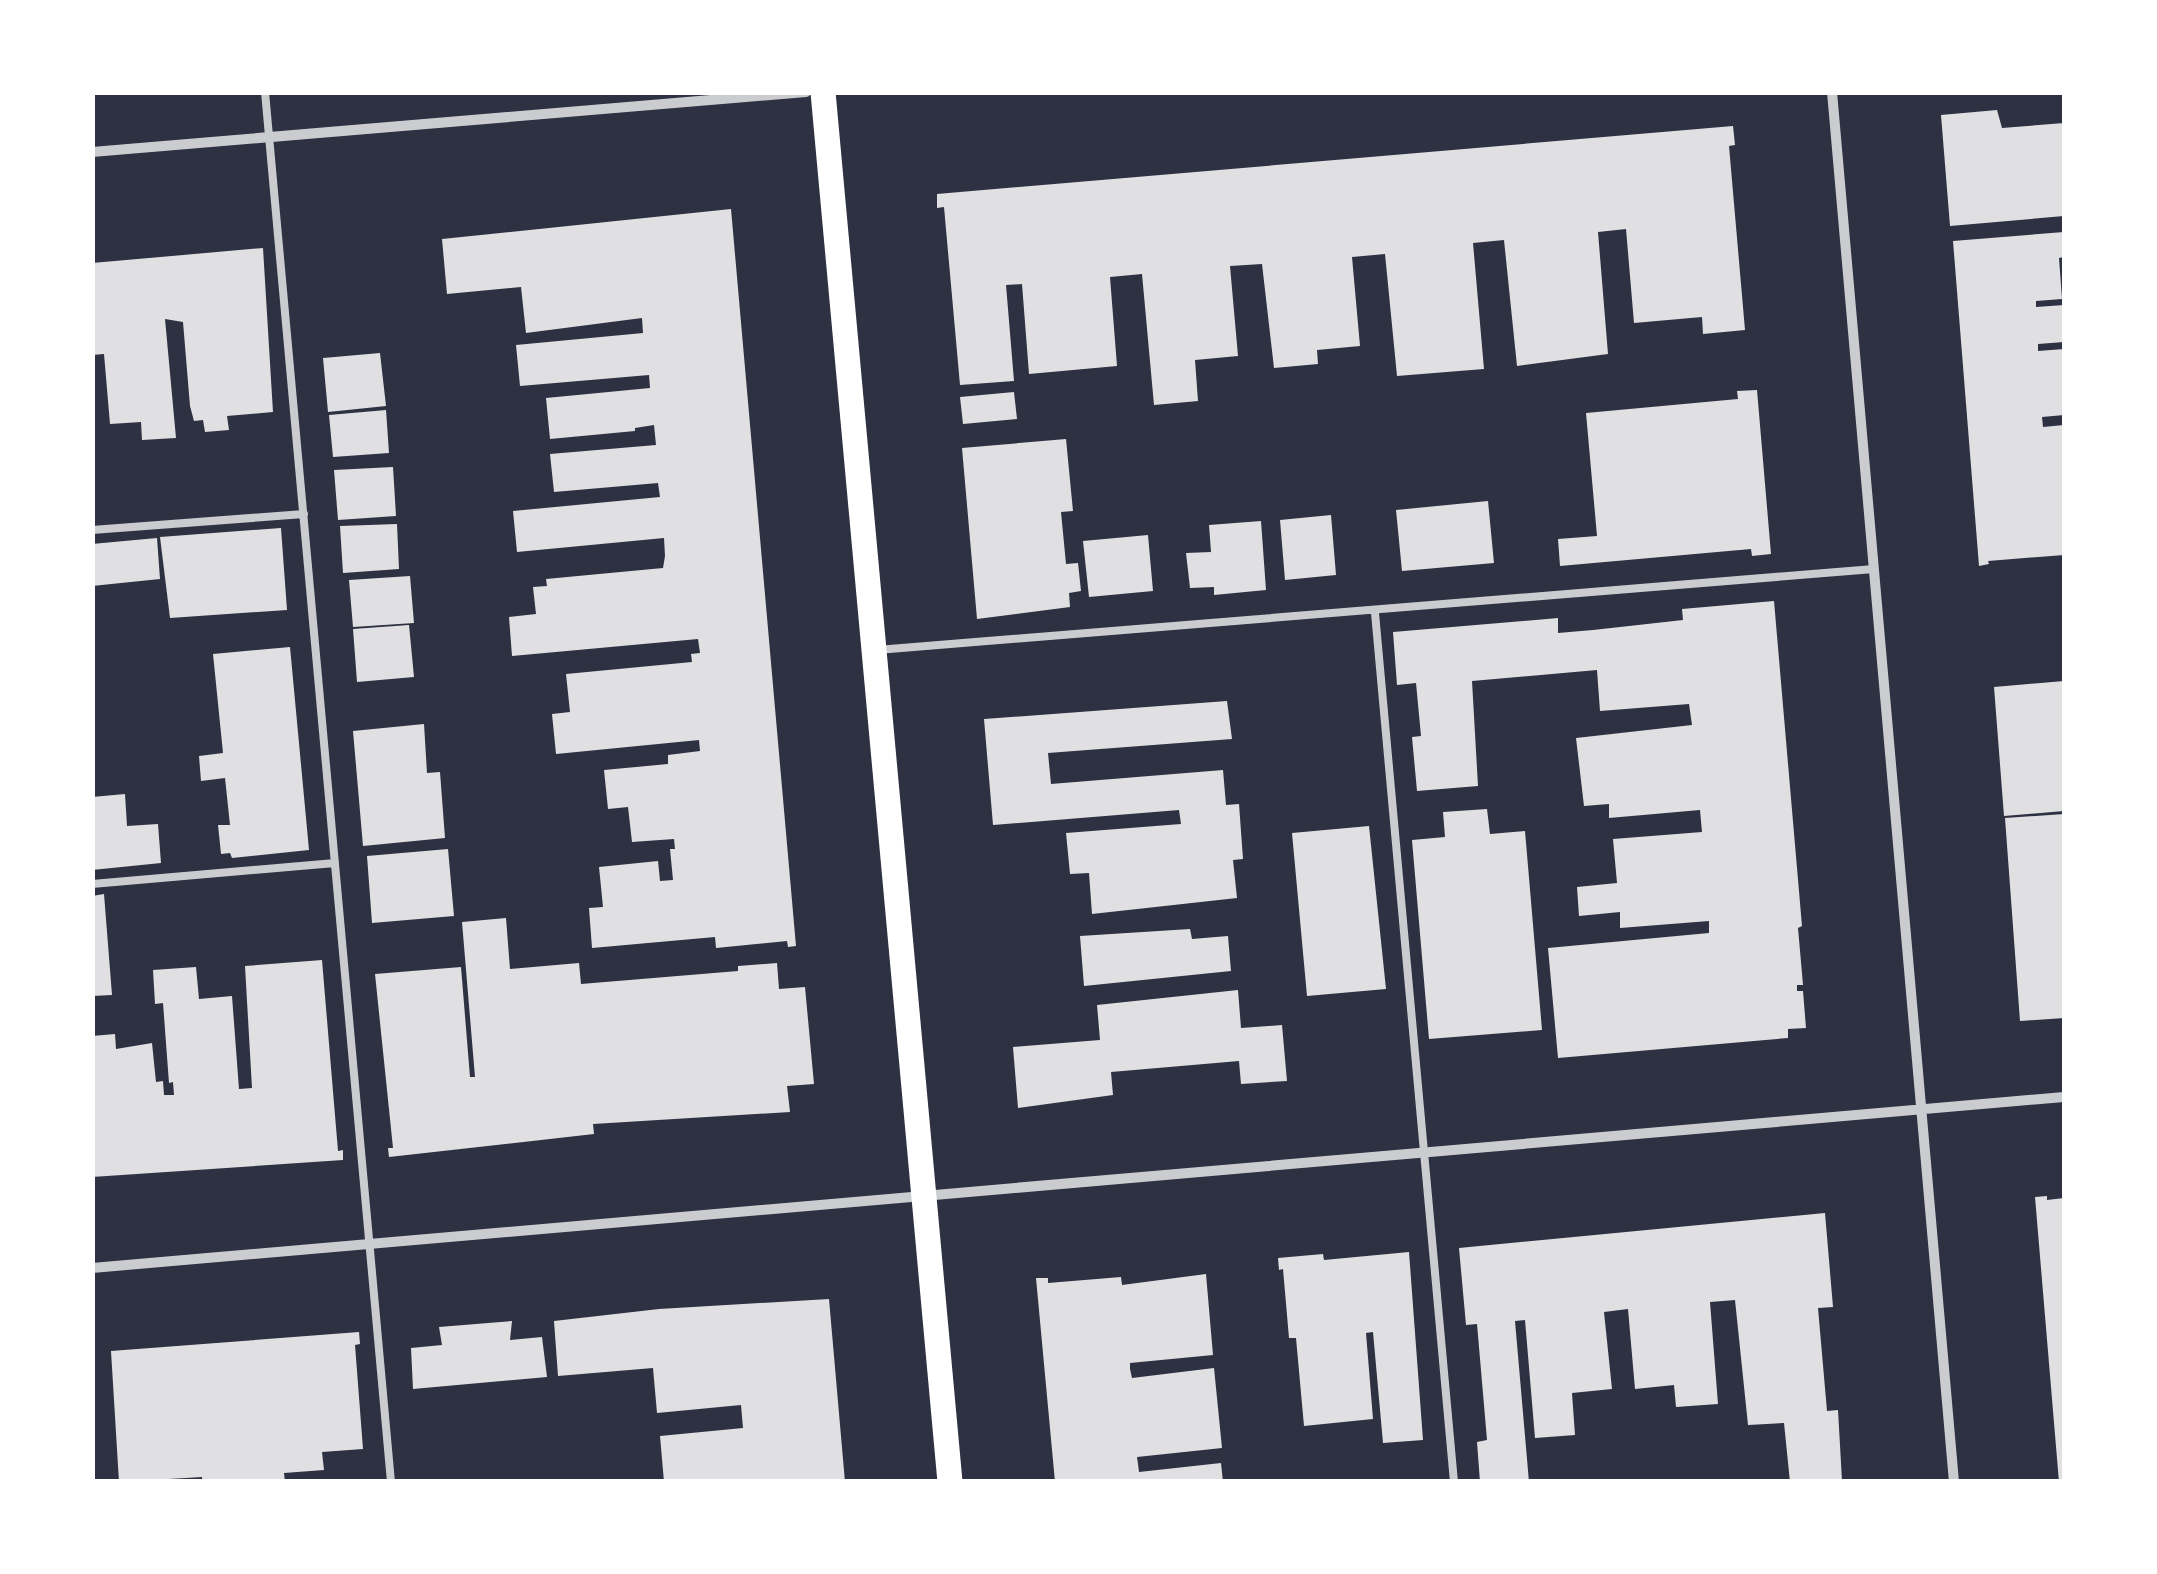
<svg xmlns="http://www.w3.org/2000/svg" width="2157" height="1574" viewBox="0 0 2157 1574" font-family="'DM Sans',sans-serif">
  <rect width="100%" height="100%" fill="#2d3142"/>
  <path fill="#e0e0e3" d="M 1997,110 L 2002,128 L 2064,123 L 2064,216 L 1950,226 L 1941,115 Z
    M 1733,126 L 1735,145 L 1729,146 L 1745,330 L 1703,334 L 1702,317 L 1634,323 L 1626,229 L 1598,232 L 1608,354 L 1517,366 L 1504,240 L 1473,243 L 1484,369 L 1397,376 L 1385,254 L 1352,257 L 1360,346 L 1317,350 L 1318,364 L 1274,368 L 1262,264 L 1230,266 L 1238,356 L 1195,360 L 1198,401 L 1154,405 L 1142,274 L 1110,277 L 1117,366 L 1029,374 L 1022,284 L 1006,285 L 1014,381 L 960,385 L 944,207 L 937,208 L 937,194 Z
    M 731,209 L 796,946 L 788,947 L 787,941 L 716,948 L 715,937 L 592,948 L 589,908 L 603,907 L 599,867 L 658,861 L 660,881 L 673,880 L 670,849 L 675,849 L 674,839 L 632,842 L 628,807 L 608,809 L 604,770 L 668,764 L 668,755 L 700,751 L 699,740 L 556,754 L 552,714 L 570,712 L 566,674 L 692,662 L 691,654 L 700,653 L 698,639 L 512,656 L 509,617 L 536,614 L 533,587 L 547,586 L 546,579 L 663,568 L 665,556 L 664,538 L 517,552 L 513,511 L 660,497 L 658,483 L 554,492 L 550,454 L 656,445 L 654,425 L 635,428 L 635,431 L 550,439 L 546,398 L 650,388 L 649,375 L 520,386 L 516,345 L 643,333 L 642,318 L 526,333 L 521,287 L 447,294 L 442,239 Z
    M 2064,232 L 2064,257 L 2059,258 L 2062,299 L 2036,301 L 2036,307 L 2064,305 L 2064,342 L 2038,344 L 2038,351 L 2064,349 L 2064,415 L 2042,417 L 2043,427 L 2064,425 L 2064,555 L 1988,561 L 1989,564 L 1979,566 L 1953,241 Z
    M 263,248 L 273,412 L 227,416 L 229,430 L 205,432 L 203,420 L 194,421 L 190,406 L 183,322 L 165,319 L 176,438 L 142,440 L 141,422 L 110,424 L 104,354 L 92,355 L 92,263 Z
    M 380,353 L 386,406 L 328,412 L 323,358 Z
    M 1757,390 L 1771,554 L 1752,556 L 1751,549 L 1560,566 L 1558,539 L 1597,536 L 1586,413 L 1738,399 L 1737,391 Z
    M 1014,392 L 1017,419 L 963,424 L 960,397 Z
    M 386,410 L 389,453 L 333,457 L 329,415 Z
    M 1066,439 L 1073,511 L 1061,512 L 1066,564 L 1078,563 L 1081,591 L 1069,593 L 1070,607 L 977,619 L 962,448 Z
    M 393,467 L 396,516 L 338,520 L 334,470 Z
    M 1488,501 L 1494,563 L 1402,571 L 1396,510 Z
    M 1331,515 L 1336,575 L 1285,580 L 1280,520 Z
    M 1261,521 L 1266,590 L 1214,595 L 1214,587 L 1190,588 L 1186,553 L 1211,552 L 1209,525 Z
    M 397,524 L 399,569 L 343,573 L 340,526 Z
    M 281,528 L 287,610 L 170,618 L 160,537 Z
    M 1148,535 L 1153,591 L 1089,597 L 1083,541 Z
    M 157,538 L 160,579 L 92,586 L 92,544 Z
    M 410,576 L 414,623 L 353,627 L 349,580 Z
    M 1774,601 L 1802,926 L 1798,928 L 1803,985 L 1797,985 L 1797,991 L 1803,991 L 1806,1028 L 1788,1029 L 1788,1038 L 1558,1058 L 1548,948 L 1709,933 L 1709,921 L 1620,928 L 1620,912 L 1579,916 L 1577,887 L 1617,883 L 1613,839 L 1702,832 L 1700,810 L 1609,818 L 1609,804 L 1584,806 L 1576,738 L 1692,725 L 1689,704 L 1600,711 L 1597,670 L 1472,681 L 1478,786 L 1417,791 L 1412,737 L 1421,736 L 1416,683 L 1397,685 L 1393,632 L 1558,618 L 1558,633 L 1593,630 L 1683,620 L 1682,609 Z
    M 409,625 L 414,677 L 357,682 L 353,629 Z
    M 290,647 L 309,850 L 232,858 L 230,853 L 221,854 L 218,825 L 230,825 L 225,778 L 201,781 L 199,756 L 223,753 L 213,654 Z
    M 2064,681 L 2064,811 L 2004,816 L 1994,687 Z
    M 1227,701 L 1232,739 L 1048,753 L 1051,784 L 1223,770 L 1226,805 L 1239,804 L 1243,859 L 1233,860 L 1237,898 L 1092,914 L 1089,873 L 1070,874 L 1066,833 L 1181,824 L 1179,810 L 993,825 L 984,719 Z
    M 424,724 L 427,773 L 440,772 L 445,838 L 363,846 L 353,731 Z
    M 125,794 L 127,826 L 158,824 L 161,863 L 92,870 L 92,797 Z
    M 1487,809 L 1490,834 L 1525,831 L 1542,1030 L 1429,1039 L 1412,840 L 1445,837 L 1443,812 Z
    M 2064,814 L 2064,1018 L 2020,1021 L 2005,818 Z
    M 1369,826 L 1386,989 L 1307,996 L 1292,833 Z
    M 448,849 L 454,916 L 372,923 L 367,856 Z
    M 104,894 L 112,995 L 92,996 L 92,896 Z
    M 506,918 L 510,969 L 579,963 L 581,984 L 738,971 L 738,966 L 777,963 L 779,989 L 805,987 L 814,1084 L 787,1086 L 790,1112 L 593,1124 L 594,1134 L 389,1157 L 388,1148 L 393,1148 L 375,974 L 461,967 L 470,1077 L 475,1077 L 462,922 Z
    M 1190,929 L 1192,939 L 1228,936 L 1231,971 L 1084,986 L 1080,936 Z
    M 322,960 L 338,1151 L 343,1150 L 343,1160 L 92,1177 L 92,1036 L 115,1034 L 116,1049 L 152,1043 L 156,1082 L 163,1081 L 164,1095 L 174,1095 L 173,1082 L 169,1083 L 163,1003 L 155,1004 L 153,970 L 196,967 L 199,999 L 232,996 L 239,1089 L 252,1088 L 245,966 Z
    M 1238,990 L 1241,1028 L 1282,1025 L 1287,1081 L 1241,1084 L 1239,1061 L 1111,1072 L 1113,1095 L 1018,1108 L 1013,1047 L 1100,1040 L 1097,1005 Z
    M 2047,1196 L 2047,1200 L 2064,1198 L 2064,1482 L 2059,1482 L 2035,1197 Z
    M 1825,1213 L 1833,1307 L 1818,1308 L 1827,1411 L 1838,1410 L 1842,1481 L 1790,1482 L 1784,1423 L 1748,1425 L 1735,1300 L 1710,1302 L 1718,1404 L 1676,1407 L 1674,1385 L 1635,1389 L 1628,1309 L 1604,1312 L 1612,1389 L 1572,1393 L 1575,1435 L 1535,1438 L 1525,1320 L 1515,1321 L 1529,1482 L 1480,1482 L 1477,1442 L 1487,1440 L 1477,1324 L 1466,1325 L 1459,1248 Z
    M 1409,1252 L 1423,1440 L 1383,1443 L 1373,1332 L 1366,1333 L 1373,1419 L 1304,1426 L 1296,1338 L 1289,1338 L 1283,1269 L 1279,1270 L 1278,1258 L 1323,1254 L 1324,1260 Z
    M 1206,1274 L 1213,1355 L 1130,1363 L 1130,1369 L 1132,1378 L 1214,1368 L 1222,1448 L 1137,1457 L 1138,1464 L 1139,1472 L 1221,1463 L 1223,1482 L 1055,1482 L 1036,1278 L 1048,1278 L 1048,1283 L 1121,1277 L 1122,1285 Z
    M 829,1299 L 845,1482 L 664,1482 L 660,1436 L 743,1428 L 741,1405 L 657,1413 L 653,1368 L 558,1376 L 554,1321 L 659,1309 Z
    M 512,1321 L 510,1340 L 542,1337 L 547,1377 L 413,1389 L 411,1348 L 442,1345 L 439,1327 Z
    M 359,1332 L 360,1344 L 355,1345 L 363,1449 L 322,1452 L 324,1470 L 284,1473 L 285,1482 L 202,1482 L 202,1477 L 119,1482 L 111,1351 Z"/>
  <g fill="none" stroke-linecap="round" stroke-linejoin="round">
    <path stroke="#caccd0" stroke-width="8" d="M 265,92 L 391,1482
      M 92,530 L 304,514
      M 1375,613 L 1454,1482
      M 877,650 L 1874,569
      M 92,884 L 335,863"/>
    <path stroke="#caccd0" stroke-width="10" d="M 1832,92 L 1954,1482
      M 92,152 L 806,92
      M 92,1268 L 2064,1097"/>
    <path stroke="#fff" stroke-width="25" d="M 823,92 L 950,1482"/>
  </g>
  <rect width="2157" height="1574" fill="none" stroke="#ffffff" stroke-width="190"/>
</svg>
